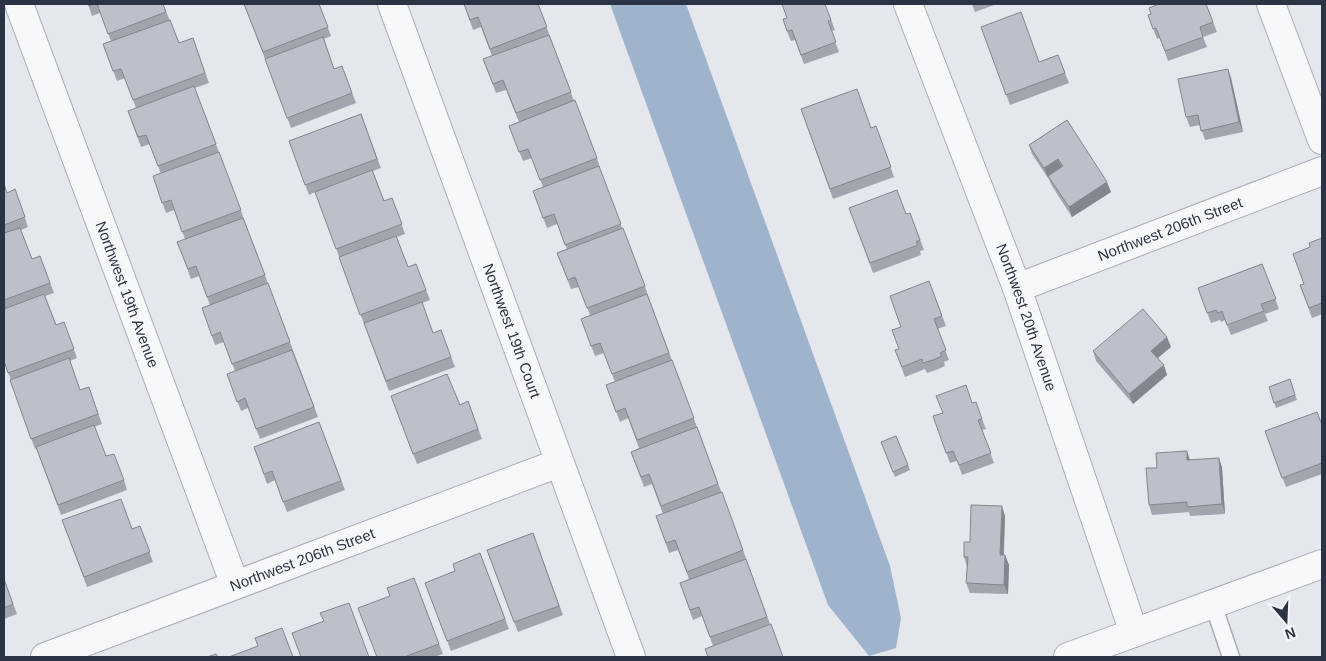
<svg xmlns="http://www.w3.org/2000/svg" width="1326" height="661" viewBox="0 0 1326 661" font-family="Helvetica,sans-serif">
  <rect width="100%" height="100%" fill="#e4e7ec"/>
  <path fill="#9fb4cc" d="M 610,4 L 686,4 L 890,566 L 901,618 L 896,648 L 869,656 L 828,605 Z"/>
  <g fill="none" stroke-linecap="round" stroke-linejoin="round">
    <defs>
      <path id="service" d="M 1213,604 L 1231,657"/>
      <g id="minor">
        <path id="s1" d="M 19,4 L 235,585"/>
        <path id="s2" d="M 392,4 L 631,657"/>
        <path id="s3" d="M 908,4 L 1017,288 L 1134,633"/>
        <path d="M 1271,4 L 1322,140"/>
        <path id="s4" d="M 1017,288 L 1322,171"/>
        <path id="s5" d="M 45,657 L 559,463"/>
      </g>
      <path id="tertiary" d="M 1068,657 L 1322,564"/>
    </defs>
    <use href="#service" stroke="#a9aeb7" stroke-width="19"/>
    <use href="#minor" stroke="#a9aeb7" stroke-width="30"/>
    <use href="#tertiary" stroke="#a9aeb7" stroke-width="30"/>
    <use href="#service" stroke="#f7f8fa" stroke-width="16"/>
    <use href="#minor" stroke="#f7f8fa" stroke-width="28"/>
    <use href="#tertiary" stroke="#f7f8fa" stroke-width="28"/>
  </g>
  <path fill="#a1a5ae" d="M 88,4 L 163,4 L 179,43 L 193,38 L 209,83 L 195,88 L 318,417 L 260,439 L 248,408 L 241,411 L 227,374 L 235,371 L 224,342 L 215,345 L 202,308 L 210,305 L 199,276 L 191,279 L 181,252 L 185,239 L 174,210 L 166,213 L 153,176 L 161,174 L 150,144 L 141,147 L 131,120 L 136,108 L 125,78 L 117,81 L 103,44 L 111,41 L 100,13 L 92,16 Z
    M 244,4 L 319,4 L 331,36 L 324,39 L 334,69 L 342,66 L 356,103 L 291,128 L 265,59 Z
    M 464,4 L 538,4 L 574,101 L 597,158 L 600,168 L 599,168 L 622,228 L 645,286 L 648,296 L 743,550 L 770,624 L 713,646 L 702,616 L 693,620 L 680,583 L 689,579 L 678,550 L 669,553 L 656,516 L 663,514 L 652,484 L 644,487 L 631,452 L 639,448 L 628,418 L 620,422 L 606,385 L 615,382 L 604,353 L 595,356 L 581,319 L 590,315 L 579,287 L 571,289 L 557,253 L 567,249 L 557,224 L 547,228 L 533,191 L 543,187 L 532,158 L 523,161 L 509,126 L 519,122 L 506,90 L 496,93 L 483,59 L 492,56 L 481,27 L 473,30 Z
    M 825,4 L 835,30 L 831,31 L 839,52 L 804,64 L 795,40 L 791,41 L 786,29 Z
    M 972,4 L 997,4 L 975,12 Z
    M 1206,4 L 1217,32 L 1203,37 L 1207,47 L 1168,61 L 1160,38 L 1157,39 L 1152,25 Z
    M 981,27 L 1039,62 L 1058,55 L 1069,83 L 1010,105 Z
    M 1228,69 L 1231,78 L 1243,132 L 1205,140 L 1200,125 L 1190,127 L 1186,117 Z
    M 801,109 L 871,128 L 876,126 L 894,177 L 833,199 Z
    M 361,114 L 381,168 L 373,171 L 384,201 L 392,198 L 405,234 L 397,237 L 408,267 L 416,264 L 430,300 L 422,303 L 433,333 L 441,330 L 455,367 L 389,391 L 315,192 L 309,195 L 289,141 Z
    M 1067,120 L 1111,192 L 1072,217 L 1052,186 L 1048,177 L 1048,178 L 1032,154 L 1029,145 Z
    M 4,184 L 7,193 L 15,189 L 28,227 L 21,230 L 32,259 L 40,256 L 54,293 L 45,296 L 56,325 L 64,322 L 77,358 L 70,361 L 80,390 L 89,387 L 102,424 L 94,427 L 106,456 L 124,480 L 127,490 L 61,515 L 36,448 L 35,449 L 10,380 L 11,380 L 4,362 Z
    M 849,208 L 906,214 L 910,213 L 924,250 L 920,251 L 921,255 L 873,273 Z
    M 1322,238 L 1322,314 L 1312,318 L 1300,285 L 1304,284 L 1310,247 Z
    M 1262,264 L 1279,309 L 1265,314 L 1268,321 L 1231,335 L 1225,320 L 1221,322 L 1220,320 L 1211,323 L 1198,288 Z
    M 929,281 L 946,326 L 937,329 L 949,360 L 944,362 L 945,366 L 936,370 L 927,373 L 925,369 L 905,377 L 895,350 L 899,349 L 901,327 Z
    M 1171,347 L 1158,358 L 1167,375 L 1133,404 L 1096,361 L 1093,351 Z
    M 1290,379 L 1297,400 L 1276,408 L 1269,387 Z
    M 391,396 L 460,405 L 468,401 L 482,439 L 417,464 Z
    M 972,403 L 982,419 L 986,429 L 982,430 L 994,463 L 962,475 L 957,461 L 950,463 L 933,416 Z
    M 319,422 L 345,490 L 287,512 L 275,480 L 267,484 L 254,447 Z
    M 1322,425 L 1322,474 L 1286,487 L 1265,431 Z
    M 896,436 L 910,470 L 895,477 L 881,442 Z
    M 1219,458 L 1222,468 L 1225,514 L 1190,516 L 1189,512 L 1152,515 L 1149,505 L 1157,468 L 1190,460 Z
    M 1005,516 L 1004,555 L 1005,555 L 1009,565 L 1008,594 L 970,593 L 966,583 L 967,567 L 964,557 L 970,542 Z
    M 62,520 L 132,529 L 140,526 L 153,562 L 87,587 Z
    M 533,533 L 563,615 L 518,632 L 487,550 Z
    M 480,553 L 509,629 L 451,651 L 425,583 L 455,571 Z
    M 414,578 L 443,654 L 434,657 L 377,657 L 390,596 Z
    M 4,579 L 17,614 L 4,619 Z"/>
  <path fill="#83868d" d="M 1228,69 L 1231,78 L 1243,132 L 1239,122 Z
    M 1058,159 L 1062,168 L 1048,178 L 1044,168 Z
    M 1107,182 L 1111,192 L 1072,217 L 1069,207 Z
    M 1167,337 L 1171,347 L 1155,360 L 1151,351 Z
    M 1164,365 L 1167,375 L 1133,404 L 1129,394 Z
    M 1187,451 L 1190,460 L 1187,460 Z
    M 1219,458 L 1222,468 L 1225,514 L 1222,504 Z
    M 1002,506 L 1005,516 L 1003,565 L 1000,555 Z
    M 1005,555 L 1009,565 L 1008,594 L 1004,585 Z"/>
  <path fill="#bbc0ca" stroke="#83868d" d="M 88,4 L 95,4 L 89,6 Z
    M 97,4 L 163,4 L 166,12 L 108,34 Z
    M 244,4 L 319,4 L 328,27 L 263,52 Z
    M 464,4 L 538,4 L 547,27 L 490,49 L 478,17 L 470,20 Z
    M 782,4 L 825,4 L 831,20 L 828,21 L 836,42 L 801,55 L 792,30 L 787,31 L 783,19 L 787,18 Z
    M 1159,4 L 1206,4 L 1213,22 L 1200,27 L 1203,37 L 1165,51 L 1156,28 L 1153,29 L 1148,15 L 1151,14 L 1149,8 Z
    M 1021,12 L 1039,62 L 1058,55 L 1065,73 L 1006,95 L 981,27 Z
    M 170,20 L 179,43 L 193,38 L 205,73 L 133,100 L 121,69 L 113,71 L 103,44 Z
    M 549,35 L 571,92 L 516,113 L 503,80 L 493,84 L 483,59 Z
    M 323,37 L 334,69 L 342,66 L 352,93 L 287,118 L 265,59 Z
    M 1228,69 L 1239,122 L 1201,131 L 1198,115 L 1186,117 L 1178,79 Z
    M 194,86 L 216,144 L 158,166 L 146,135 L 138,137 L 128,111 Z
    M 857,89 L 871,128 L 876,126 L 891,167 L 830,189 L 801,109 Z
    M 575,100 L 597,158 L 540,180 L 528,149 L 519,152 L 509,126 Z
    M 361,114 L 377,159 L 305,185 L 289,141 Z
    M 1067,120 L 1107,182 L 1069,207 L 1048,176 L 1063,166 L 1058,159 L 1044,168 L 1029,145 Z
    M 219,152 L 241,210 L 182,232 L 171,200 L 162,203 L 153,176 Z
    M 599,166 L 621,224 L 565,245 L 554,214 L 543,218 L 533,191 Z
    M 372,170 L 384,201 L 392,198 L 402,224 L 336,249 L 315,192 Z
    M 4,184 L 7,193 L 15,189 L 25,217 L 4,225 Z
    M 897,190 L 906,214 L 910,213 L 920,240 L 916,242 L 918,245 L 870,263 L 849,208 Z
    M 243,218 L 265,275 L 207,297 L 196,266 L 188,269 L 177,242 Z
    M 20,228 L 32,259 L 40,256 L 50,283 L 4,300 L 4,233 Z
    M 623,228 L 645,286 L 587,308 L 575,277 L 568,280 L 557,253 Z
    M 396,236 L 408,267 L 416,264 L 426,290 L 360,315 L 339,257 Z
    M 1322,238 L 1322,303 L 1309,308 L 1300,285 L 1304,284 L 1293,254 L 1310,247 L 1309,243 Z
    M 1262,264 L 1276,299 L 1261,304 L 1264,311 L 1227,325 L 1222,311 L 1218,313 L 1216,310 L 1207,313 L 1198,288 Z
    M 929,281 L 942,316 L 934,319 L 946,350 L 940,353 L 942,356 L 933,360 L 923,363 L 922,359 L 902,367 L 895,350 L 899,349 L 892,330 L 901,327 L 890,296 Z
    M 268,283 L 290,342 L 232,364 L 220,332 L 212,336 L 202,308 Z
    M 44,294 L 56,325 L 64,322 L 74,349 L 8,373 L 4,361 L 4,309 Z
    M 647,294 L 669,353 L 612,374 L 600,343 L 591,346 L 581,319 Z
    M 422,302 L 433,333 L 441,330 L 451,357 L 386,381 L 364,323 Z
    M 1143,309 L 1167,337 L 1151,351 L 1164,365 L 1129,394 L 1093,351 Z
    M 292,350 L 314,407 L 256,429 L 245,398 L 237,402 L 227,374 Z
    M 69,358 L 80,390 L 89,387 L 98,414 L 31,439 L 10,380 Z
    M 672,360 L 694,418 L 637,440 L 625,408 L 616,412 L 606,385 Z
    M 447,374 L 460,405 L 468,401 L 478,429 L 413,454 L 391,396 Z
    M 1290,379 L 1295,395 L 1274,403 L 1269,387 Z
    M 966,385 L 972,403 L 976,402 L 982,419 L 978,420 L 991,453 L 959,465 L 953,451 L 946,453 L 933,416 L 943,413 L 936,396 Z
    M 1317,412 L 1322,425 L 1322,463 L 1282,478 L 1265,431 Z
    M 319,422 L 341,481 L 283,502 L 272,471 L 264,474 L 254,447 Z
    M 94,425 L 106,456 L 114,454 L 124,480 L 58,505 L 36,447 Z
    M 697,427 L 718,484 L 661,506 L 649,474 L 641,477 L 631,452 Z
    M 896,436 L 908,465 L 893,472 L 881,442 Z
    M 1187,451 L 1187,460 L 1219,458 L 1222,504 L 1187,507 L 1187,502 L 1149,505 L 1146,468 L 1157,468 L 1156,453 Z
    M 722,492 L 743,550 L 687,572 L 675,540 L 666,543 L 656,516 Z
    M 121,499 L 132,529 L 140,526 L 150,552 L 84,577 L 62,520 Z
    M 971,505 L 1002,506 L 1000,555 L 1005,555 L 1004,585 L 966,583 L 968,557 L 964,557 L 964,542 L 970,542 Z
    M 533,533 L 559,606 L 514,622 L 487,550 Z
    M 480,553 L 505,619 L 447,641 L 425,583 L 455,571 L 453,564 Z
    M 746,559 L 767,617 L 710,637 L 699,607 L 690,610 L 680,583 Z
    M 414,578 L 439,644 L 404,657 L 377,657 L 358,608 L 390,596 L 387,588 Z
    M 4,579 L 13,604 L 4,608 Z
    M 349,603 L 369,657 L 301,657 L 292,633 L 324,621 L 320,613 Z
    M 771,624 L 783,657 L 708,657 L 705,649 Z
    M 282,628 L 293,657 L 229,657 L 258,646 L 255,638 Z
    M 216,654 L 218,657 L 207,657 Z"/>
  <g text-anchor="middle" stroke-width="4" stroke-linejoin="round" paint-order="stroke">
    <g font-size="15" fill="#2b3445" stroke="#f4f6f9">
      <text dy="5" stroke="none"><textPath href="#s4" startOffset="164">Northwest 206th Street</textPath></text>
      <text dy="5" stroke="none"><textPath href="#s1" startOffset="310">Northwest 19th Avenue</textPath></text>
      <text dy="5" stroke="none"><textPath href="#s3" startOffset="335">Northwest 20th Avenue</textPath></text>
      <text dy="5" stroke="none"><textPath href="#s2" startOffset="348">Northwest 19th Court</textPath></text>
      <text dy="5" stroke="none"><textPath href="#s5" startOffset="275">Northwest 206th Street</textPath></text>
    </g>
  </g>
  <rect width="1326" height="661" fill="none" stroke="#2b3445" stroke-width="10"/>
  <g transform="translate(1286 621) rotate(161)" stroke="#f4f6f9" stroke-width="4" paint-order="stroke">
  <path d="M0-4L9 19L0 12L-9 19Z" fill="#2b3445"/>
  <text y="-8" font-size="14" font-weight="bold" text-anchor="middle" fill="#2b3445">N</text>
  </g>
</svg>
